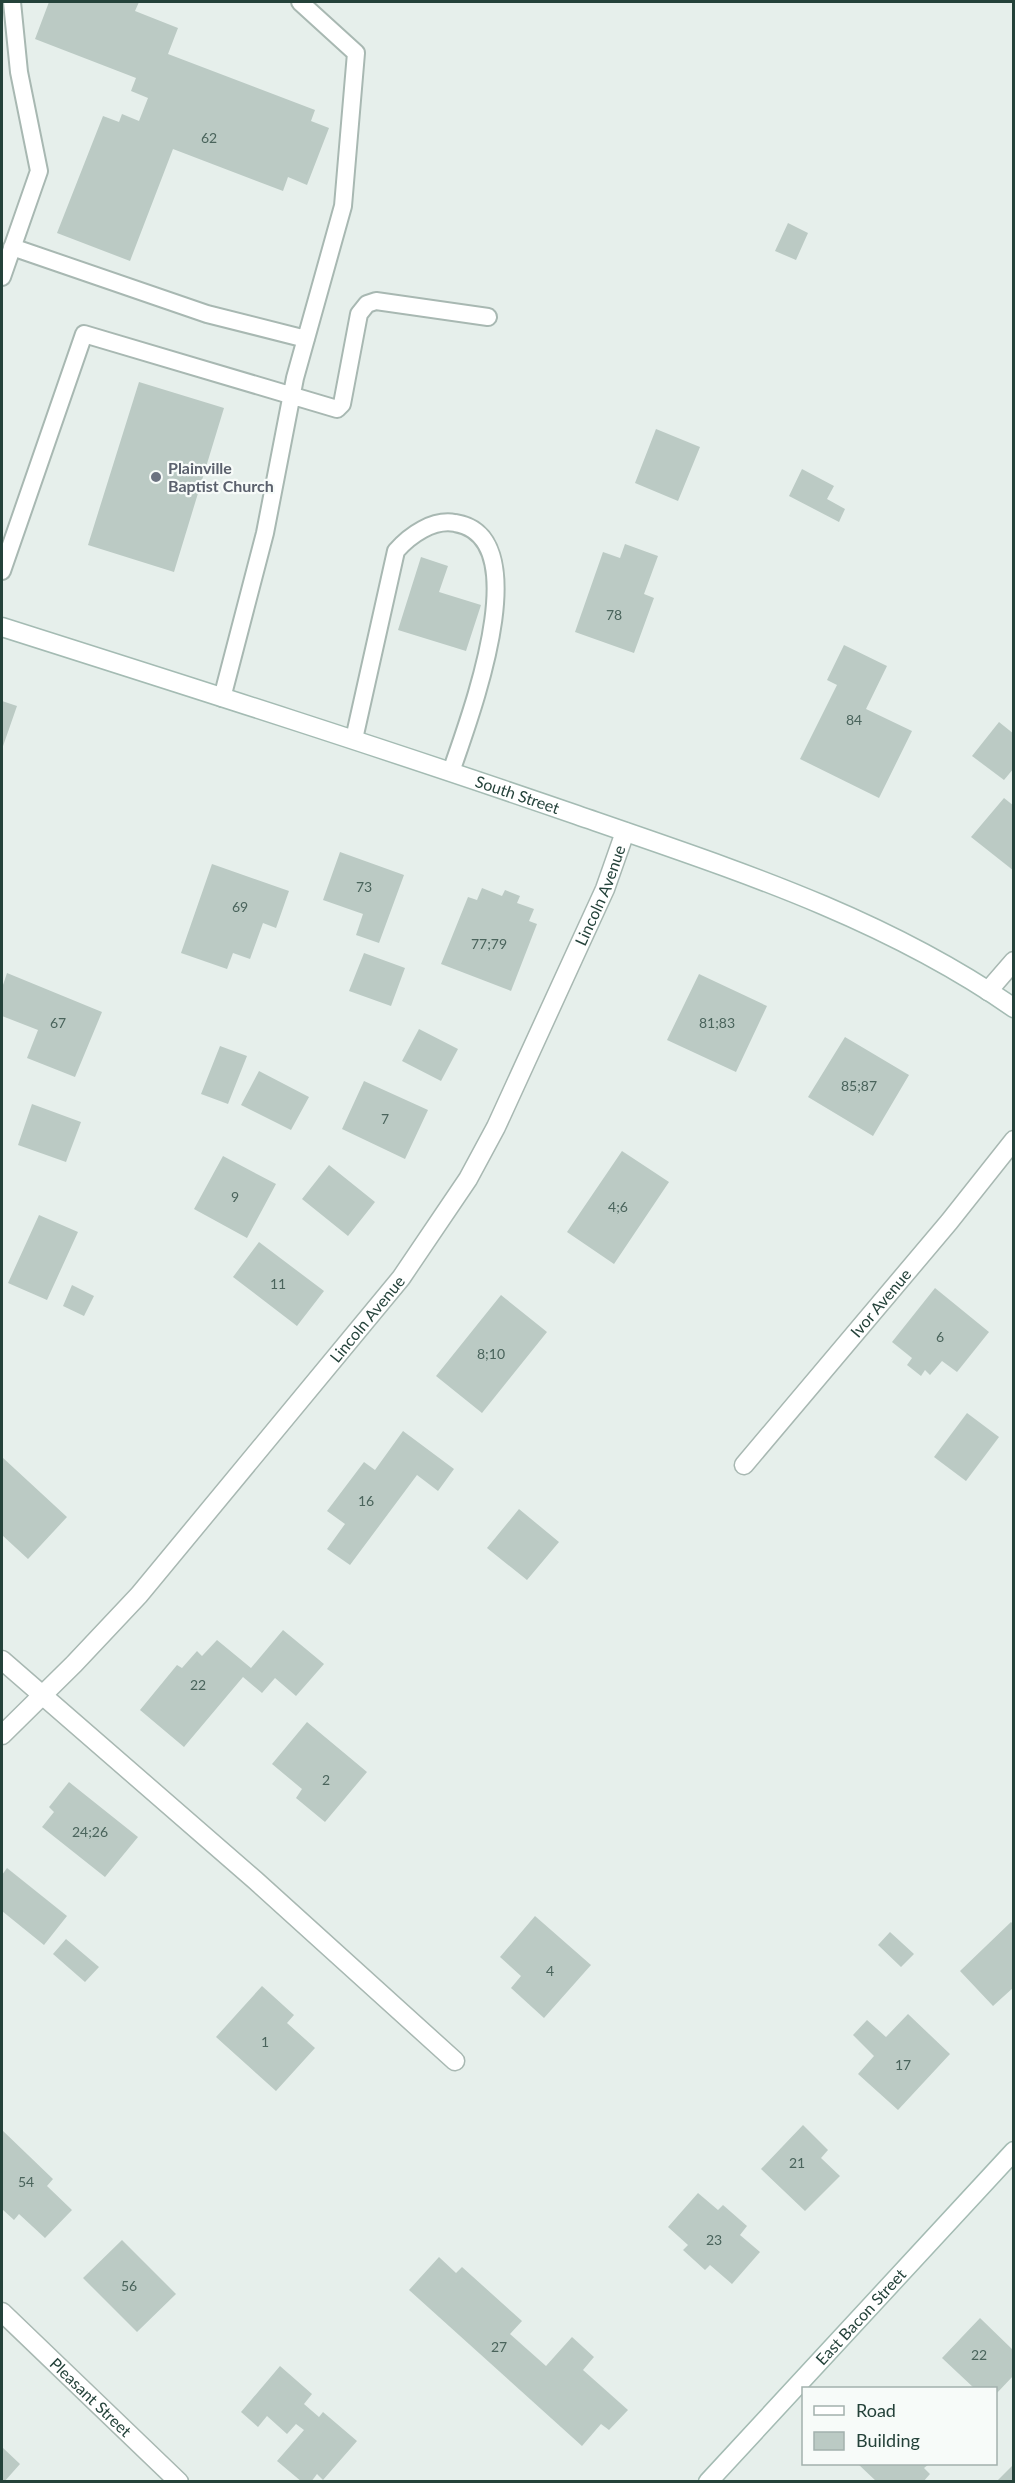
<svg xmlns="http://www.w3.org/2000/svg" width="1015" height="2483" viewBox="0 0 1015 2483" font-family="Lato,sans-serif">
  <rect width="100%" height="100%" fill="#e6efeb"/>
  <path fill="#bbcac4" d="M 49,2 L 139,2 L 135,11 L 178,28 L 168,54 L 315,110 L 311,121 L 329,128 L 307,185 L 288,177 L 283,191 L 173,149 L 130,261 L 57,233 L 103,116 L 119,122 L 122,114 L 139,121 L 148,98 L 131,91 L 136,78 L 35,39 Z
    M 788,223 L 808,233 L 796,260 L 775,251 Z
    M 139,382 L 224,408 L 174,572 L 88,545 Z
    M 656,429 L 700,447 L 678,501 L 635,483 Z
    M 802,469 L 834,486 L 827,499 L 845,509 L 839,522 L 789,496 Z
    M 625,544 L 658,556 L 644,594 L 654,598 L 634,653 L 575,632 L 603,552 L 620,558 Z
    M 421,557 L 448,566 L 439,592 L 481,605 L 466,651 L 398,630 Z
    M 844,645 L 887,666 L 866,709 L 912,731 L 879,798 L 800,759 L 837,685 L 827,680 Z
    M 2,701 L 17,706 L 2,749 Z
    M 999,722 L 1014,734 L 1014,768 L 1004,780 L 972,756 Z
    M 1004,798 L 1014,806 L 1014,871 L 971,837 Z
    M 340,852 L 404,875 L 379,943 L 356,935 L 363,914 L 323,900 Z
    M 212,864 L 289,891 L 276,928 L 263,923 L 250,959 L 233,953 L 227,969 L 181,953 Z
    M 482,888 L 502,896 L 505,890 L 520,896 L 517,903 L 534,909 L 529,921 L 537,924 L 511,991 L 441,964 L 468,897 L 477,900 Z
    M 364,953 L 405,968 L 391,1006 L 349,991 Z
    M 7,973 L 102,1012 L 75,1077 L 27,1058 L 38,1030 L 2,1016 L 2,988 Z
    M 699,974 L 767,1006 L 736,1072 L 667,1040 Z
    M 419,1029 L 458,1049 L 441,1081 L 402,1061 Z
    M 845,1037 L 909,1075 L 873,1136 L 808,1097 Z
    M 220,1046 L 247,1056 L 228,1104 L 201,1094 Z
    M 259,1071 L 309,1097 L 291,1130 L 241,1105 Z
    M 364,1081 L 428,1110 L 405,1159 L 342,1129 Z
    M 32,1104 L 81,1122 L 66,1162 L 18,1145 Z
    M 622,1151 L 669,1182 L 614,1264 L 567,1232 Z
    M 223,1156 L 276,1184 L 247,1238 L 194,1209 Z
    M 329,1165 L 375,1202 L 348,1236 L 302,1199 Z
    M 39,1215 L 78,1232 L 47,1300 L 8,1283 Z
    M 259,1242 L 324,1291 L 297,1326 L 233,1277 Z
    M 72,1285 L 94,1296 L 84,1316 L 63,1306 Z
    M 935,1288 L 989,1332 L 957,1372 L 942,1361 L 930,1375 L 925,1370 L 921,1376 L 907,1365 L 912,1358 L 892,1342 Z
    M 501,1295 L 547,1332 L 482,1413 L 436,1376 Z
    M 967,1413 L 999,1437 L 966,1481 L 934,1457 Z
    M 403,1431 L 454,1469 L 438,1491 L 417,1475 L 350,1565 L 327,1549 L 345,1524 L 327,1511 L 364,1462 L 375,1470 Z
    M 2,1457 L 67,1517 L 28,1559 L 2,1535 Z
    M 519,1509 L 559,1542 L 527,1580 L 487,1548 Z
    M 283,1630 L 324,1664 L 296,1696 L 275,1678 L 262,1693 L 243,1677 L 184,1747 L 140,1710 L 177,1665 L 182,1668 L 197,1651 L 202,1656 L 217,1640 L 251,1668 Z
    M 307,1722 L 367,1772 L 325,1822 L 296,1798 L 302,1789 L 272,1764 Z
    M 69,1782 L 138,1837 L 105,1877 L 42,1827 L 54,1812 L 49,1807 Z
    M 7,1868 L 67,1916 L 44,1945 L 2,1911 L 2,1875 Z
    M 535,1916 L 591,1965 L 544,2018 L 511,1988 L 521,1976 L 500,1957 Z
    M 1011,1922 L 1014,1925 L 1014,1987 L 993,2006 L 960,1971 Z
    M 890,1932 L 914,1954 L 901,1967 L 878,1945 Z
    M 66,1939 L 99,1967 L 85,1982 L 53,1954 Z
    M 262,1986 L 294,2015 L 287,2023 L 315,2048 L 276,2091 L 216,2037 Z
    M 908,2014 L 950,2054 L 898,2110 L 858,2074 L 874,2056 L 853,2035 L 867,2020 L 886,2037 Z
    M 803,2125 L 828,2150 L 821,2158 L 840,2176 L 805,2211 L 761,2169 Z
    M 2,2130 L 53,2179 L 47,2186 L 72,2210 L 45,2238 L 19,2214 L 14,2220 L 2,2209 Z
    M 698,2193 L 718,2210 L 723,2205 L 747,2226 L 740,2235 L 760,2252 L 732,2284 L 710,2265 L 705,2270 L 683,2250 L 688,2245 L 668,2227 Z
    M 122,2240 L 176,2294 L 137,2332 L 83,2278 Z
    M 439,2257 L 456,2273 L 462,2267 L 522,2321 L 510,2334 L 546,2366 L 572,2337 L 594,2357 L 583,2370 L 628,2410 L 609,2430 L 601,2424 L 582,2446 L 409,2290 Z
    M 980,2318 L 1014,2351 L 1014,2375 L 996,2394 L 996,2388 L 974,2388 L 942,2358 Z
    M 280,2366 L 312,2394 L 304,2404 L 319,2417 L 323,2412 L 357,2441 L 323,2480 L 317,2474 L 311,2482 L 302,2482 L 277,2461 L 304,2430 L 296,2424 L 287,2434 L 267,2416 L 258,2427 L 241,2412 Z
    M 2,2447 L 20,2464 L 4,2482 L 2,2482 Z
    M 858,2464 L 929,2464 L 924,2468 L 930,2474 L 923,2482 L 877,2482 Z
    M 1014,2464 L 1014,2482 L 996,2482 Z"/>
  <g fill="none" stroke-linecap="round" stroke-linejoin="round">
    <defs>
      <path id="service" d="M 12,247 L 207,314 L 306,339
        M 2,277 L 39,171 L 19,72 L 12,2
        M 2,571 L 84,334 L 337,409 L 342,404 L 359,314 L 367,304 L 376,301 L 488,317
        M 222,698 L 265,533 L 295,378 L 343,206 L 356,53 L 300,2
        M 354,739 L 396,551 C 410,535 433,519 455,523 C 541,536 466,726 451,772"/>
      <g id="minor">
        <path d="M 988,991 L 1014,961"/>
        <path id="s1" d="M 744,1465 L 949,1222 L 1014,1140"/>
        <path d="M 2,1660 L 255,1880 L 455,2061"/>
        <path id="s2" d="M 2,1735 L 74,1664 L 139,1595 L 401,1278 L 468,1179 L 496,1127 L 605,889 L 625,832"/>
        <path id="s3" d="M 2,2312 L 179,2482"/>
      </g>
      <g id="secondary">
        <path id="s4" d="M 2,627 C 194,688 386,749 577,815 C 729,868 880,915 1014,1008"/>
        <path id="s5" d="M 708,2482 L 1014,2151"/>
      </g>
    </defs>
    <use href="#service" stroke="#a8b8b2" stroke-width="20"/>
    <use href="#minor" stroke="#a8b8b2" stroke-width="21"/>
    <use href="#secondary" stroke="#a4bbb3" stroke-width="21"/>
    <use href="#service" stroke="#fff" stroke-width="16"/>
    <use href="#minor" stroke="#fff" stroke-width="18"/>
    <use href="#secondary" stroke="#fff" stroke-width="18"/>
  </g>
  <circle fill="#6b7280" stroke="#f7fbf9" stroke-width="2" cx="156" cy="477" r="6"/>
  <g text-anchor="middle" stroke-width="4.5" stroke-linejoin="round" paint-order="stroke">
    <g font-size="14" fill="#4a645c">
      <text x="209" y="143">62</text>
      <text x="614" y="620">78</text>
      <text x="854" y="725">84</text>
      <text x="364" y="892">73</text>
      <text x="240" y="912">69</text>
      <text x="489" y="949">77;79</text>
      <text x="58" y="1028">67</text>
      <text x="717" y="1028">81;83</text>
      <text x="859" y="1091">85;87</text>
      <text x="385" y="1124">7</text>
      <text x="235" y="1202">9</text>
      <text x="618" y="1212">4;6</text>
      <text x="278" y="1289">11</text>
      <text x="940" y="1342">6</text>
      <text x="491" y="1359">8;10</text>
      <text x="366" y="1506">16</text>
      <text x="198" y="1690">22</text>
      <text x="326" y="1785">2</text>
      <text x="90" y="1837">24;26</text>
      <text x="550" y="1976">4</text>
      <text x="265" y="2047">1</text>
      <text x="903" y="2070">17</text>
      <text x="797" y="2168">21</text>
      <text x="26" y="2187">54</text>
      <text x="714" y="2245">23</text>
      <text x="129" y="2291">56</text>
      <text x="499" y="2352">27</text>
      <text x="979" y="2360">22</text>
    </g>
    <g font-size="16" font-weight="bold" fill="#5b616d" stroke="#f7fbf9" text-anchor="start">
      <text x="168" y="474">Plainville<tspan x="168" dy="18">Baptist Church</tspan></text>
    </g>
    <g font-size="16" fill="#24423a" stroke="#f7fbf9">
      <text dy="6" stroke="none"><textPath href="#s4" startOffset="542">South Street</textPath></text>
      <text dy="6" stroke="none"><textPath href="#s2" startOffset="1040">Lincoln Avenue</textPath></text>
      <text dy="6" stroke="none"><textPath href="#s1" startOffset="212">Ivor Avenue</textPath></text>
      <text dy="6" stroke="none"><textPath href="#s2" startOffset="554">Lincoln Avenue</textPath></text>
      <text dy="6" stroke="none"><textPath href="#s5" startOffset="225">East Bacon Street</textPath></text>
      <text dy="6" stroke="none"><textPath href="#s3" startOffset="123">Pleasant Street</textPath></text>
    </g>
  </g>
  <rect width="1015" height="2483" fill="none" stroke="#24423a" stroke-width="6"/>
  <rect x="802" y="2387" width="195" height="78" fill="#f7fbf9" stroke="#a3b1ad" stroke-width="1.5"/>
  <rect x="814" y="2406" width="30" height="9" fill="#ffffff" stroke="#a3b1ad" stroke-width="1.5"/>
  <text x="856" y="2417" font-size="18" fill="#24423a">Road</text>
  <rect x="814" y="2432" width="30" height="18" fill="#bbcac4" stroke="#a3b1ad" stroke-width="1.5"/>
  <text x="856" y="2447" font-size="18" fill="#24423a">Building</text>
</svg>
